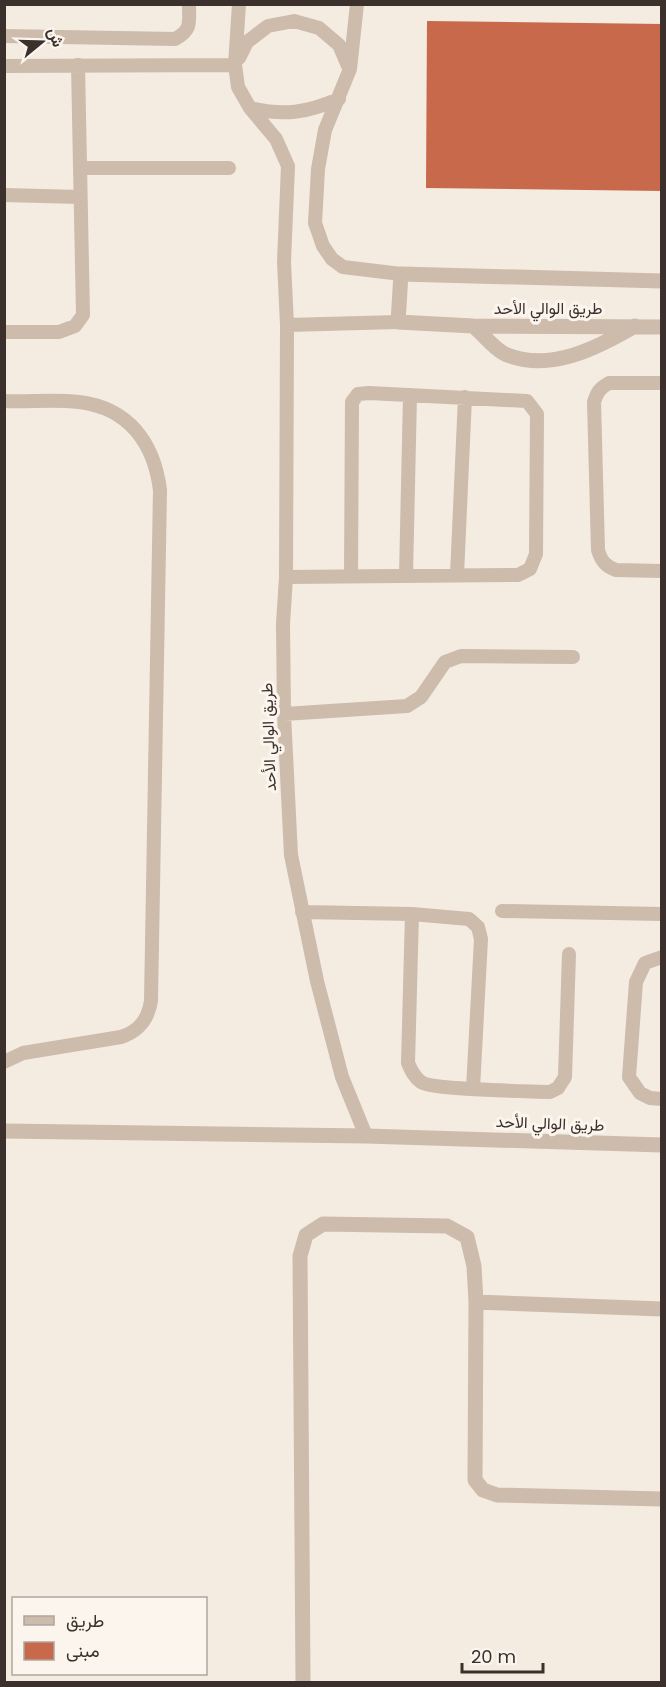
<svg xmlns="http://www.w3.org/2000/svg" width="666" height="1687" viewBox="0 0 666 1687" font-family="Poppins,Vazirmatn,sans-serif">
  <rect width="100%" height="100%" fill="#f4ebe1"/>
  <path fill="#c8694b" d="M 427,21 L 662,24 L 662,191 L 426,188 Z"/>
  <g fill="none" stroke-linecap="round" stroke-linejoin="round">
    <path stroke="#cdbbac" stroke-width="14" d="M 239,4 L 235,65 L 238,87 L 250,108 L 276,139 L 288,166 L 284,262 L 287,325 L 398,322
      M 357,4 L 350,69 L 325,130 L 318,169 L 315,223 L 323,246 L 332,259 L 343,267 L 401,274
      M 4,36 L 175,39 C 192,30 189,23 189,4
      M 239,58 L 247,42 L 268,26 L 294,21 L 319,28 L 339,45 L 349,68
      M 4,66 L 235,65
      M 250,108 C 284,116 306,113 339,99
      M 81,168 L 229,168
      M 4,195 L 80,197
      M 287,325 L 286,577 L 283,624 L 284,714 L 291,855 L 317,981 L 342,1077 L 366,1136
      M 4,332 L 59,332 L 75,326 L 83,315 L 78,65
      M 662,383 L 609,383 C 600,388 597,392 594,402 L 598,550 C 601,561 606,567 616,570 L 662,571
      M 4,401 C 29,402 55,399 79,402 C 129,408 154,443 160,490 L 151,1001 C 148,1020 139,1031 121,1037 L 23,1053 L 4,1062
      M 457,575 L 465,397
      M 406,576 L 410,395
      M 286,577 L 518,575 L 530,569 L 536,554 L 537,414 L 527,401 L 369,393 L 358,394 L 352,402 L 351,576
      M 284,714 L 407,706 L 421,697 L 445,662 L 461,656 L 573,657
      M 502,911 L 662,914
      M 302,912 L 412,914 L 469,919 L 478,927 L 481,939 L 473,1089
      M 412,914 L 408,1063 C 411,1070 414,1077 421,1082 C 432,1090 529,1091 550,1092 L 558,1088 L 565,1077 L 569,954
      M 662,957 L 645,963 L 636,982 L 629,1077 L 640,1093 L 650,1098 L 662,1099"/>
    <path stroke="#cdbbac" stroke-width="15" d="M 662,281 L 401,274 L 398,322 L 473,326 L 662,327
      M 473,326 C 483,334 494,349 505,354 C 550,373 597,348 635,326
      M 4,1131 L 366,1136 L 662,1145
      M 662,1309 L 476,1302 L 475,1480 L 483,1490 L 497,1495 L 662,1499
      M 303,1682 L 300,1256 L 306,1235 L 323,1224 L 447,1226 L 467,1237 L 474,1266 L 476,1302"/>
  </g>
  <g text-anchor="middle" stroke-width="6" stroke-linejoin="round" paint-order="stroke">
    <g font-size="16" fill="#3b302b" stroke="#fbf5ee">
      <text x="548" y="314">طريق الوالي الأحد</text>
      <text transform="translate(268 737) rotate(-92)" y="6">طريق الوالي الأحد</text>
      <text transform="translate(550 1123) rotate(2)" y="6">طريق الوالي الأحد</text>
    </g>
  </g>
  <rect width="666" height="1687" fill="none" stroke="#3b302b" stroke-width="12"/>
  <rect x="12" y="1597" width="195" height="78" fill="#fbf5ee" stroke="#aea6a0" stroke-width="1.5"/>
  <rect x="24" y="1616" width="30" height="9" fill="#cdbbac" stroke="#aea6a0" stroke-width="1.5"/>
  <text x="66" y="1627" font-size="18" fill="#3b302b">طريق</text>
  <rect x="24" y="1642" width="30" height="18" fill="#c8694b" stroke="#aea6a0" stroke-width="1.5"/>
  <text x="66" y="1657" font-size="18" fill="#3b302b">مبنى</text>
  <g transform="translate(42 42) rotate(71)" stroke="#fbf5ee" stroke-width="4.5" paint-order="stroke">
  <path d="M0-4.5L10 22L0 15L-10 22Z" fill="#3b302b"/>
  <text y="-9" font-size="16" font-weight="bold" text-anchor="middle" fill="#3b302b">ش</text>
  </g>
  <path d="M462 1663v9h81v-9" fill="none" stroke="#3b302b" stroke-width="3"/>
  <text x="471" y="1663" font-size="18" fill="#3b302b" stroke="#fbf5ee" stroke-width="4.5" paint-order="stroke">20 m</text>
</svg>
